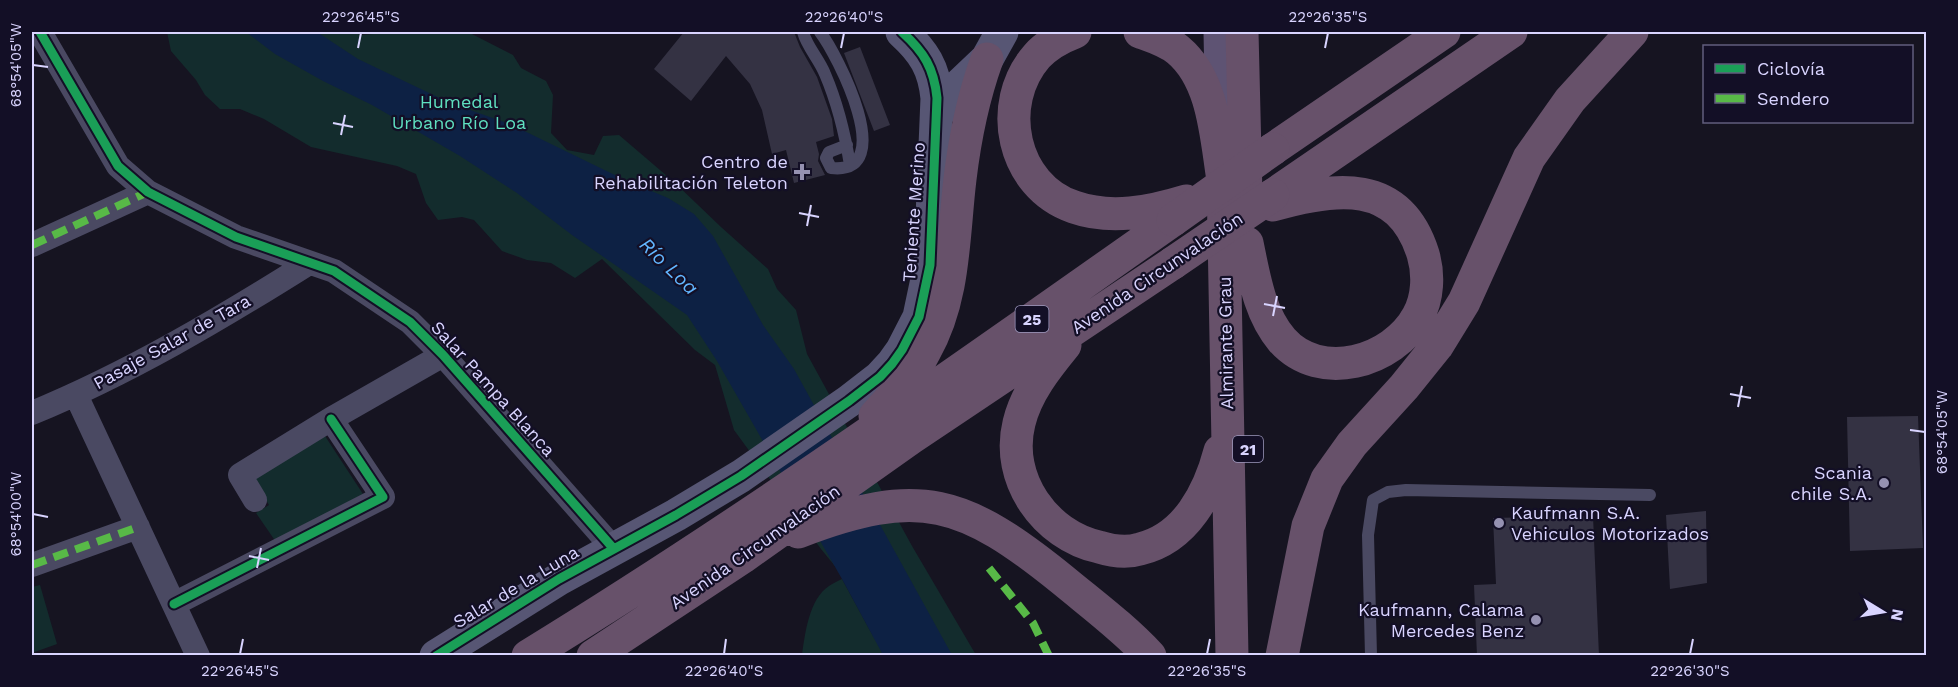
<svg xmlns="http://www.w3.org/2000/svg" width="1958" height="687" viewBox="0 0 1958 687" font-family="'Work Sans',sans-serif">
  <rect width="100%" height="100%" fill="#161421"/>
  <path fill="#132c2d" d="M 167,32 L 355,32 L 360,35 L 398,32 L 468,32 L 513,55 L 521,68 L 546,81 L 553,95 L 551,133 L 567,150 L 594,155 L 603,136 L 619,135 L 674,182 L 721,227 L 768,269 L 777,289 L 796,310 L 807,354 L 912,546 L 976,655 L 802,655 C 805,634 809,599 829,586 C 833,583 838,581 842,579 L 873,636 L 861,598 L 821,549 L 734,430 L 715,365 L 695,350 L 602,259 L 575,278 L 551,263 L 527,260 L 502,251 L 474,220 L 462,217 L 438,220 L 426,203 L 416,174 L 397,166 L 311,147 L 264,119 L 240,109 L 220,109 L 205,95 L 196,80 L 171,51 Z
    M 325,436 L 363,494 L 276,542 L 256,513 L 269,505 L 253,478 Z
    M 40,585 L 57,644 L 32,653 L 32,587 Z"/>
  <path fill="#0d2144" d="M 246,32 L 317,32 L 358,59 L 448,102 L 512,125 L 625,180 L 668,198 L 694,214 L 713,236 L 763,325 L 794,369 L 952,655 L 883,655 L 842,579 L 717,361 L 687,315 L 572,235 L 517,193 L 460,156 L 372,105 L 323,81 L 275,54 Z"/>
  <path fill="#343243" d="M 684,32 L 794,32 L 800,47 L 817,77 L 832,119 L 834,136 L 816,142 L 819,154 L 818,161 L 825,175 L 794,183 L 786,150 L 772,154 L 762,110 L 750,84 L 726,56 L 691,101 L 654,69 Z
    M 860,47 L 890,125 L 874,131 L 844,53 Z
    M 1918,416 L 1923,548 L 1850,551 L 1847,417 Z
    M 1706,511 L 1707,583 L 1670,589 L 1666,515 Z
    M 1593,516 L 1599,656 L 1477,656 L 1474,585 L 1496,584 L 1493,518 Z"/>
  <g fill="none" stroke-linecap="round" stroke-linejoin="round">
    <path stroke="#4a4962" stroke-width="12" d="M 803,32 C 807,47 819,59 825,74 C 837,102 845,134 850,165
      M 820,32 C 837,54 900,176 831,168 L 826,158 L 829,152 L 847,145
      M 1371,656 L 1368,535 L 1373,500 L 1388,492 L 1406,490 L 1650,495"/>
    <path stroke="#4a4962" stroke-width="24" d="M 40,32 L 118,166 L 148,192 L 236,237 L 334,271 L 410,322 L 443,355 L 613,548
      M 32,245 L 148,192
      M 76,395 L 198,656
      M 32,413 C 129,373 220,319 309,263
      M 255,500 L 240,475 L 331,419 L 443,355
      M 32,565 L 138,527
      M 174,604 L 383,497 L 331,419"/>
    <path stroke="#575674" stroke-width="33" d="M 937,116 L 948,96 L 987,59 L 1002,32
      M 436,656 L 559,579 L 676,515 L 741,476 L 849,401 L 880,377 L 892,364 L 902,350 L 919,317 L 930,265 L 937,98 C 934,68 924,52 902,32"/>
    <path stroke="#5e5373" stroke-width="33" d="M 1220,32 L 1222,132"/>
    <path stroke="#67516a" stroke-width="33" d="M 1075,32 C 1062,37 1047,45 1037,56 C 995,104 1012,186 1074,207 C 1111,220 1150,212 1186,201
      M 1140,32 C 1154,37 1167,41 1178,50 C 1214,80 1216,137 1223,180 L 1232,656
      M 1242,32 L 1246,195
      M 1273,149 L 1444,32
      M 1273,195 L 1511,32
      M 1247,243 C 1254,276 1259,313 1282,340 C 1320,383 1393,362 1418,316 C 1428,298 1429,274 1423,254 C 1399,178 1335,187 1273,205
      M 1065,345 C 1047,367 1026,393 1019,423 C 1005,479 1045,535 1099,547 C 1112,551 1127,553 1140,549 C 1186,538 1209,493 1220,451
      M 875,416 C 893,396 913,375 925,351 C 955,298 953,237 960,179 C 965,137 973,98 987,59
      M 798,532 C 920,485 964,500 1064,581 C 1093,605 1124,628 1150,656
      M 528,656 C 750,520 961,369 1173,220
      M 593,656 L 743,557 L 911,438 L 1173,263
      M 1282,656 L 1308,526 L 1327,479 L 1352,444 L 1404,387 L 1437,346 L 1464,302 L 1529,158 L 1570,100 L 1632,32"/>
    <path stroke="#67516a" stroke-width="33" d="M 1173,220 L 1273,149
      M 1173,263 L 1273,195"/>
    <path stroke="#58b947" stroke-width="8" stroke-dasharray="15 8" stroke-linecap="butt" d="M 32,245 L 148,192
      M 32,565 L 138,527
      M 989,568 L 1033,623 L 1049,656"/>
    <defs>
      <path id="cycleway" d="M 40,32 L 118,166 L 148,192 L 236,237 L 334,271 L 410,322 L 443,355 L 613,548
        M 174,604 L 383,497 L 331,419
        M 436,656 L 559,579 L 676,515 L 741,476 L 849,401 L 880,377 L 892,364 L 902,350 L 919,317 L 930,265 L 937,98 C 934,68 924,52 902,32"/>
    </defs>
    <use href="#cycleway" stroke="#130f26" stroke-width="13"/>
    <use href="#cycleway" stroke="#1a9f57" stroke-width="9"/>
  </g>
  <path fill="none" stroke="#d9d4ff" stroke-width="2" d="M 358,48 L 361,33M 841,48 L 844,33M 1325,48 L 1328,33M 33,65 L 48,67M 333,123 L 353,127M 341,135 L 345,115M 799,213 L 819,217M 807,226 L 811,205M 1264,304 L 1285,308M 1273,316 L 1277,296M 1730,394 L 1751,398M 1738,407 L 1742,386M 1910,430 L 1925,432M 33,514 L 48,517M 249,556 L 269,560M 257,568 L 261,548M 240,654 L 243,639M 724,654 L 726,639M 1207,654 L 1210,639M 1690,654 L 1693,639"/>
  <g fill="#9591b1" stroke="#130f26" stroke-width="2">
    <path d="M799 163h6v6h6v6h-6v6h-6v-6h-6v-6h6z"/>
    <circle cx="1884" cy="483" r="6"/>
    <circle cx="1499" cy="523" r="6"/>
    <circle cx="1536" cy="620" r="6"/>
  </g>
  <g text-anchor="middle" stroke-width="4.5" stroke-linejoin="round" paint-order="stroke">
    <g fill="#130f26" stroke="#9e99be" stroke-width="1.5">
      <rect x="1015.5" y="306" width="33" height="26" rx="4.5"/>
      <rect x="1233" y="436" width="30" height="26" rx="4.5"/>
    </g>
    <g font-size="16" font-weight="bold" fill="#d9d4ff">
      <text x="1032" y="325">25</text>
      <text x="1248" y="455">21</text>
    </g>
    <g font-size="18" fill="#5fe0c0" stroke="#130f26">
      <text x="459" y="108">Humedal<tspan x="459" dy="21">Urbano Río Loa</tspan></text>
    </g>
    <g font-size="18" fill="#d9d4ff" stroke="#130f26" text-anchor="end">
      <text x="788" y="168">Centro de<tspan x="788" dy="21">Rehabilitación Teleton</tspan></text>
      <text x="1872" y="479">Scania<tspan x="1872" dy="21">chile S.A.</tspan></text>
      <text x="1511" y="519" text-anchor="start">Kaufmann S.A.<tspan x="1511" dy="21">Vehiculos Motorizados</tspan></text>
      <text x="1524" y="616">Kaufmann, Calama<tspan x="1524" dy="21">Mercedes Benz</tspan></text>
    </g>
    <g font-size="18" fill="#d9d4ff" stroke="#130f26">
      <text transform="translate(914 212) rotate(-86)" y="6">Teniente Merino</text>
      <text transform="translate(1157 273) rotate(-34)" y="6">Avenida Circunvalación</text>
      <text transform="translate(172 342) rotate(-29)" y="6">Pasaje Salar de Tara</text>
      <text transform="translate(1226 343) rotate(-91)" y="6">Almirante Grau</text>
      <text transform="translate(493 389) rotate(48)" y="6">Salar Pampa Blanca</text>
      <text transform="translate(755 547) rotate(-35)" y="6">Avenida Circunvalación</text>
      <text transform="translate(516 587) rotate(-31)" y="6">Salar de la Luna</text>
    </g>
    <g font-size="20" font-style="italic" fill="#62b6ff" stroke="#130f26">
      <text transform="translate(669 266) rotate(44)" y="7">Río Loa</text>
    </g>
  </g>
  <rect width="1958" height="687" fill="none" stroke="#130f26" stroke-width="66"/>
  <rect x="1703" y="45" width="210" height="78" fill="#130f26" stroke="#625e7d" stroke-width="1.5"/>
  <rect x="1715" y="64" width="30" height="9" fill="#1a9f57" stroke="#625e7d" stroke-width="1.5"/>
  <text x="1757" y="75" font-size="18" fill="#d9d4ff">Ciclovía</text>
  <rect x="1715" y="94" width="30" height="9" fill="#58b947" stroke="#625e7d" stroke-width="1.5"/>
  <text x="1757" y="105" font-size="18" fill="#d9d4ff">Sendero</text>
  <g transform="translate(1883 612) rotate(101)" stroke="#130f26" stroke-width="4.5" paint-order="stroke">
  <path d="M0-4.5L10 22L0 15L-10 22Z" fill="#d9d4ff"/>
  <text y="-9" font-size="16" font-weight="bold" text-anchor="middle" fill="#d9d4ff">N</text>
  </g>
  <rect x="33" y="33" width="1892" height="621" fill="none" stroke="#d9d4ff" stroke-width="2"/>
  <g font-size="15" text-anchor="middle" fill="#d9d4ff">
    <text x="361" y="22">22°26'45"S</text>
    <text x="844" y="22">22°26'40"S</text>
    <text x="1328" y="22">22°26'35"S</text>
    <text transform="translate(16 65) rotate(-90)" y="5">68°54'05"W</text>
    <text transform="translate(1942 432) rotate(-90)" y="5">68°54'05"W</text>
    <text transform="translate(16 514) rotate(-90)" y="5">68°54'00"W</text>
    <text x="240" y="676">22°26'45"S</text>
    <text x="724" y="676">22°26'40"S</text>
    <text x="1207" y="676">22°26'35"S</text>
    <text x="1690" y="676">22°26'30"S</text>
  </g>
</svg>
